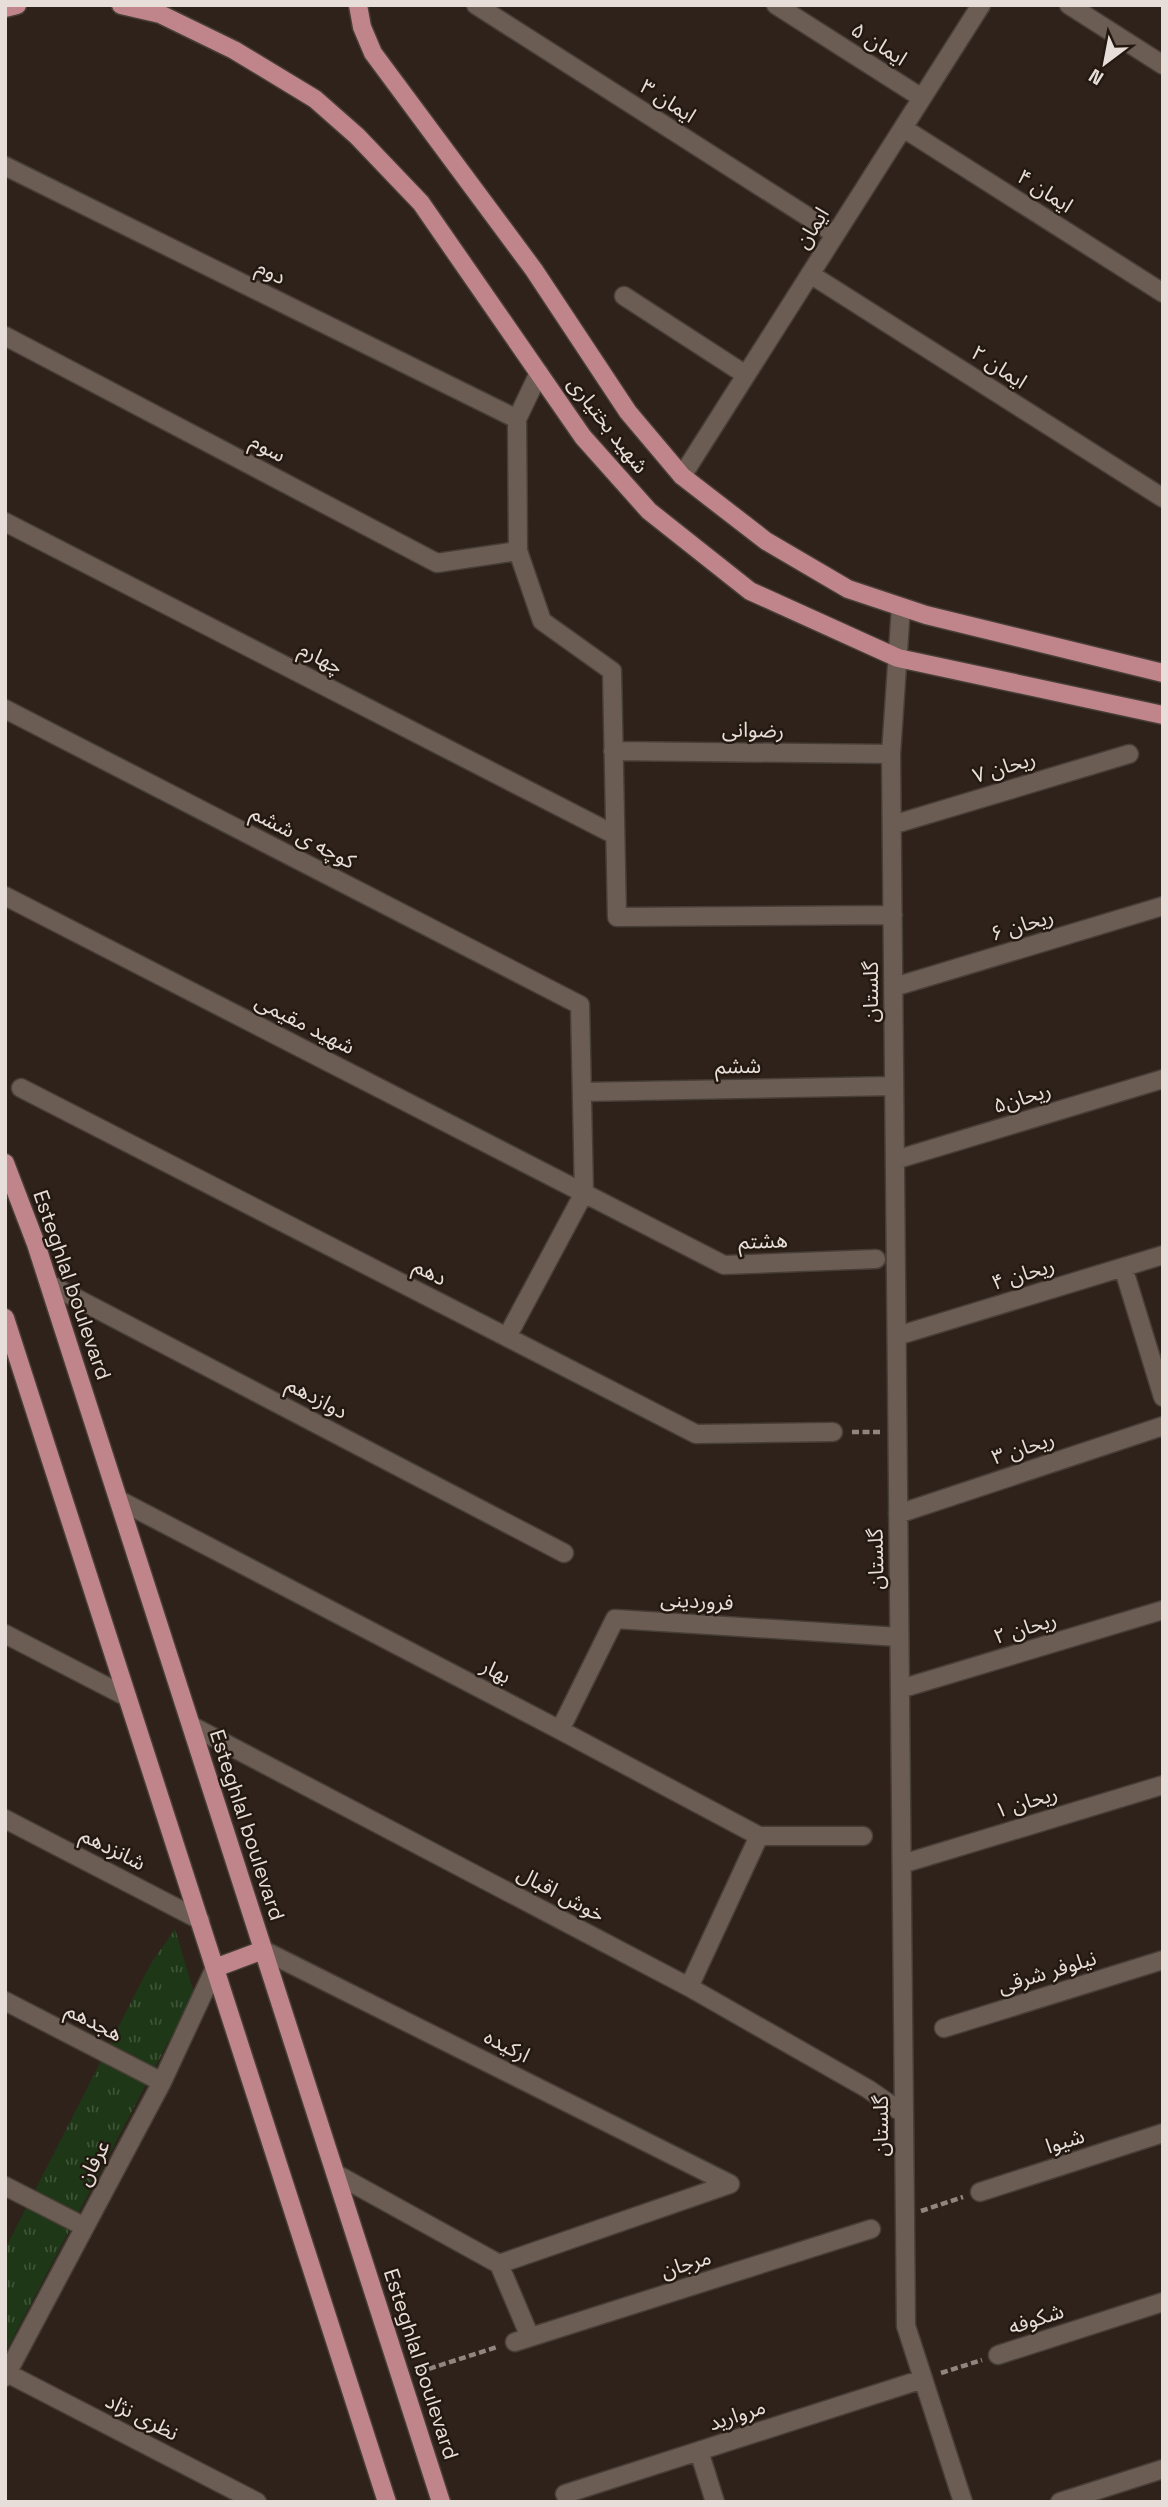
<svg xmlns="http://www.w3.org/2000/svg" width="1168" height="2507" viewBox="0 0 1168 2507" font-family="'Space Grotesk','Noto Sans Arabic',sans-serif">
  <defs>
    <pattern id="park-tufts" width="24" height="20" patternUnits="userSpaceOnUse" patternTransform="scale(1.75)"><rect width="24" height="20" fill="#1e3716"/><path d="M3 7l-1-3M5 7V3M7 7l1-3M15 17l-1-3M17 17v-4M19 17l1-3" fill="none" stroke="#3f5437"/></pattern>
  </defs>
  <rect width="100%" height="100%" fill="#2e221b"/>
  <path fill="url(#park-tufts)" d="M 175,1929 L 194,1993 L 5,2353 L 5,2249 L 151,1963 Z"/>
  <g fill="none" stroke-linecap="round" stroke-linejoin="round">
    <defs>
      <path id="minor" d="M 476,5 L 835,234
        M 776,5 L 922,98
        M 1069,5 L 1163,65
        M 903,128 L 1163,293
        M 5,166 L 517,419
        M 810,274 L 1163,498
        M 624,296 L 746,375
        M 5,336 L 437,563 L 518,551
        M 539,373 L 517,419 L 518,551 L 542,621 L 612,671 L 617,917 L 893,915
        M 682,476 L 981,5
        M 5,522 L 615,835
        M 901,607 L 891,754 L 906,2326 L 963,2502
        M 5,709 L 580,1005 L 584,1193 L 507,1337
        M 613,751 L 891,754
        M 892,825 L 1129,754
        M 5,896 L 724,1265 L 876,1259
        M 894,987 L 1163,906
        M 21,1088 L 696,1434 L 833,1432
        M 582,1092 L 894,1086
        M 895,1160 L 1163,1079
        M 1123,1267 L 1163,1397
        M 49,1284 L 564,1553
        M 897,1336 L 1163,1255
        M 119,1500 L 560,1730 L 759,1836 L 863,1836
        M 898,1514 L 1163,1426
        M 5,1634 L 127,1697
        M 900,1689 L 1163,1610
        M 192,1726 L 689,1987 L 868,2089 L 904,2114
        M 560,1730 L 615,1619 L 899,1637
        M 5,1819 L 200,1920
        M 902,1864 L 1163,1785
        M 263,1950 L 730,2184
        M 689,1987 L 759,1836
        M 5,2001 L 162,2082
        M 944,2028 L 1163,1960
        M 336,2174 L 499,2264
        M 5,2186 L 85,2227
        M 980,2192 L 1163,2133
        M 499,2264 L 730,2184
        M 499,2264 L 530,2337
        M 515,2342 L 871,2229
        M 998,2355 L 1163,2302
        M 5,2372 L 257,2502
        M 5,2377 L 162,2082 L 215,1968
        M 699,2451 L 715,2502
        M 565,2494 L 923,2379
        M 1060,2502 L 1163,2469"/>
      <path id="major" d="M 121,5 L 160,14 L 234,50 L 315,99 L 357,136 L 421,203 L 583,437 L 649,511 L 750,591 L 898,658 L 1163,715
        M 358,5 L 362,27 L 373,53 L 534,270 L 628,412 L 682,476 L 766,541 L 848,589 L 926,615 L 1163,673
        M 5,8 L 17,5
        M 5,1163 L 36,1244 L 441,2502
        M 5,1318 L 387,2502
        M 215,1968 L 263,1950"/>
    </defs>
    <use href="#minor" stroke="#483e38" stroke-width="21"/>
    <use href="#major" stroke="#483e38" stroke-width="21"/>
    <path stroke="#90857f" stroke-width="4.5" stroke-dasharray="7 3.5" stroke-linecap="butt" d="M 852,1432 L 881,1432
      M 921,2211 L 963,2197
      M 419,2372 L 497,2347
      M 941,2373 L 982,2360"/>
    <use href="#minor" stroke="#6b5d54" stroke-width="18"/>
    <use href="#major" stroke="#bf858b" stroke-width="18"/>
  </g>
  <g text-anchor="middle" stroke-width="5" stroke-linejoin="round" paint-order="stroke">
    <g font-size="21" fill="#e7ded9" stroke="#241911">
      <text transform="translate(879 44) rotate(33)" y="7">ایمان ۵</text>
      <text transform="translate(668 101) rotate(33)" y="7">ایمان ۳</text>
      <text transform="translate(1045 191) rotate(33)" y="7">ایمان ۴</text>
      <text transform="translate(812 228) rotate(-58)" y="7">ایمان</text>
      <text transform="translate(271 272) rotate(26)" y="7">دوم</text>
      <text transform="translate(999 367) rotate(33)" y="7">ایمان ۲</text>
      <text transform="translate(608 425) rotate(52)" y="7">شهید بختیاری</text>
      <text transform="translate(268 448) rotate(28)" y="7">سوم</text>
      <text transform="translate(321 658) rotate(27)" y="7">چهارم</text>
      <text transform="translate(753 730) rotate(1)" y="7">رضوانی</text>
      <text transform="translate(1004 767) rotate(-17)" y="7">ریحان ۷</text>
      <text transform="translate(303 837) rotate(27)" y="7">کوچه ی ششم</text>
      <text transform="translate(1022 925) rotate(-17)" y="7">ریحان ۶</text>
      <text transform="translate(871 992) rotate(-90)" y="7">گلستان</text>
      <text transform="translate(305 1024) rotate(27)" y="7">شهید مقیمی</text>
      <text transform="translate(738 1066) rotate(-1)" y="7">ششم</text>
      <text transform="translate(1022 1098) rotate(-17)" y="7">ریحان۵</text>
      <text transform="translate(763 1241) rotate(-2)" y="7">هشتم</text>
      <text transform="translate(430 1272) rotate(27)" y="7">دهم</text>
      <text transform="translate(1023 1274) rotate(-17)" y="7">ریحان ۴</text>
      <text transform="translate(72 1285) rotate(71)" y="7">Esteghlal boulevard</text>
      <text transform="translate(317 1398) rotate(28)" y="7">دوازدهم</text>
      <text transform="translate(1023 1448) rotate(-18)" y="7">ریحان ۳</text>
      <text transform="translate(876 1559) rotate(-91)" y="7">گلستان</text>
      <text transform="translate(697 1601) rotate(3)" y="7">فروردینی</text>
      <text transform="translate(1025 1628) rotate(-17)" y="7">ریحان ۲</text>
      <text transform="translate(496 1671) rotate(27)" y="7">بهار</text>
      <text transform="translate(1026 1802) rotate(-17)" y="7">ریحان ۱</text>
      <text transform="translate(247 1825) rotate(72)" y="7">Esteghlal boulevard</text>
      <text transform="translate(113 1849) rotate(27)" y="7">شانزدهم</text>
      <text transform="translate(561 1894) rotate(28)" y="7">خوش اقبال</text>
      <text transform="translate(1047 1972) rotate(-17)" y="7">نیلوفر شرقی</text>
      <text transform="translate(94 2022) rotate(27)" y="7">هجدهم</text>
      <text transform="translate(507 2046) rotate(27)" y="7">ارکیده</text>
      <text transform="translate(881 2126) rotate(-90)" y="7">گلستان</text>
      <text transform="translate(1065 2141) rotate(-18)" y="7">شیوا</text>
      <text transform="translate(93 2163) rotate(-62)" y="7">عرفان</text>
      <text transform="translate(686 2264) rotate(-17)" y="7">مرجان</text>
      <text transform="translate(1036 2319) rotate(-18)" y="7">شکوفه</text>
      <text transform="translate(421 2364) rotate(72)" y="7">Esteghlal boulevard</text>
      <text transform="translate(737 2415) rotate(-18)" y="7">مروارید</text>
      <text transform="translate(142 2417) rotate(27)" y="7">نظری نژاد</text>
    </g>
  </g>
  <rect width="1168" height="2507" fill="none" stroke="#e7ded9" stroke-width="14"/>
  <g transform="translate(1105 63) rotate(212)" stroke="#241911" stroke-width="5" paint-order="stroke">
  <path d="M0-5L12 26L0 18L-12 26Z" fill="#e7ded9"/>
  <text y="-10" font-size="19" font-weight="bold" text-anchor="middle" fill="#e7ded9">N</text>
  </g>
</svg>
